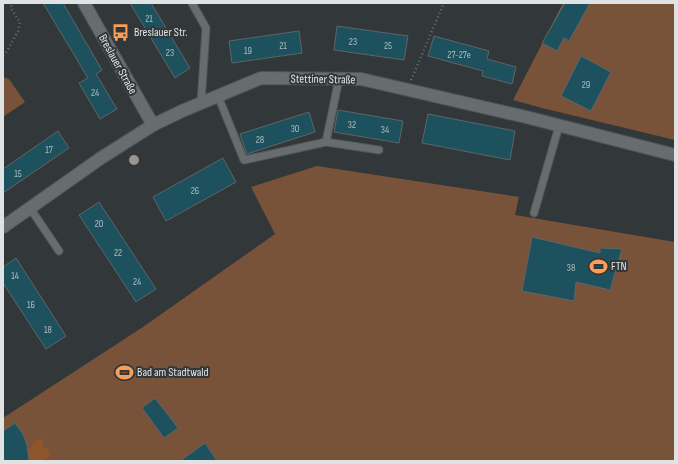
<svg xmlns="http://www.w3.org/2000/svg" width="678" height="464" viewBox="0 0 678 464" font-family="'Sofia Sans Condensed',sans-serif">
  <rect width="100%" height="100%" fill="#323739"/>
  <path fill="#795339" d="M 563,3 L 675,3 L 675,140 L 542,108 L 513,100 Z
    M 3,77 L 9,79 L 25,102 L 3,117 Z
    M 317,166 L 519,197 L 515,215 L 675,242 L 675,461 L 3,461 L 3,418 L 143,327 L 275,234 L 251,187 Z"/>
  <path fill="#90562b" d="M 42,438 L 43,448 L 48,449 L 50,454 L 49,457 L 44,459 L 45,461 L 31,461 L 28,457 L 28,450 L 30,449 L 34,442 Z"/>
  <path fill="#1e515e" stroke="#5e6566" d="M 43,3 L 63,3 L 102,70 L 96,74 L 117,109 L 100,119 L 79,83 L 88,78 Z
    M 130,3 L 151,3 L 190,68 L 175,78 Z
    M 565,3 L 590,3 L 569,41 L 564,38 L 557,51 L 542,43 Z
    M 337,26 L 408,36 L 404,60 L 334,50 Z
    M 299,31 L 302,53 L 232,63 L 229,41 Z
    M 434,36 L 489,51 L 487,59 L 516,67 L 512,84 L 482,76 L 483,71 L 428,56 Z
    M 581,56 L 611,72 L 591,111 L 561,96 Z
    M 338,110 L 403,121 L 399,143 L 334,132 Z
    M 309,112 L 315,132 L 247,154 L 240,134 Z
    M 428,114 L 515,131 L 510,160 L 422,143 Z
    M 58,131 L 69,148 L 3,193 L 3,169 Z
    M 223,158 L 236,182 L 166,221 L 153,197 Z
    M 99,202 L 156,289 L 136,302 L 79,215 Z
    M 532,237 L 600,253 L 600,248 L 622,249 L 610,290 L 576,282 L 574,301 L 522,291 Z
    M 16,258 L 66,336 L 46,349 L 3,283 L 3,267 Z
    M 155,398 L 178,428 L 164,438 L 142,408 Z
    M 15,423 L 23,434 L 27,445 L 29,461 L 3,461 L 3,431 Z
    M 205,443 L 217,461 L 180,461 Z"/>
  <g fill="none" stroke-linecap="round" stroke-linejoin="round">
    <defs>
      <path id="lane" d="M 192,3 L 206,28 L 201,103
        M 218,96 L 244,160 L 326,142 L 339,79
        M 326,142 L 379,150
        M 30,208 L 59,251
        M 534,213 L 559,126"/>
      <path id="street" d="M 84,3 L 153,125
        M 3,227 L 101,158 L 153,125 L 182,111 L 261,78 L 361,79 L 526,117 L 675,155"/>
    </defs>
    <use href="#lane" stroke="#505657" stroke-width="9"/>
    <use href="#street" stroke="#505657" stroke-width="14"/>
    <path stroke="#6b6f71" stroke-width="2.5" stroke-dasharray="1 3" stroke-linecap="butt" d="M 3,55 L 6,53 L 18,31 L 20,22 L 12,10 L 11,3
      M 411,80 L 444,3"/>
    <use href="#lane" stroke="#676d6f" stroke-width="7"/>
    <use href="#street" stroke="#676d6f" stroke-width="12"/>
  </g>
  <circle fill="#9c948f" cx="134" cy="160" r="5"/>
  <defs>
    <symbol id="bus-bare" viewBox="-9 -9 18 18"><path d="M-5-6H5V4H4V6H2V4H-2V6H-4V4H-5ZM-3.5-4V0h7V-4ZM-3.5 1.2v1.5H-2V1.2ZM2 1.2v1.5H3.5V1.2Z" fill="#fd9c55" stroke="#323739" stroke-width="2.5" paint-order="stroke"/></symbol>
    <symbol id="stadium-bare" viewBox="-9 -9 18 18"><path d="M0-5a6.5 5 0 1 0 0 10a6.5 5 0 1 0 0-10ZM-3.5-1.8h7v3.6h-7Z" fill="#fd9c55" stroke="#323739" stroke-width="2.5" paint-order="stroke"/></symbol>
  </defs>
  <g fill-rule="evenodd">
    <use href="#bus-bare" x="108" y="20" width="25" height="25"/>
    <use href="#stadium-bare" x="586" y="254" width="25" height="25"/>
    <use href="#stadium-bare" x="112" y="360" width="25" height="25"/>
  </g>
  <g text-anchor="middle" stroke-width="4" stroke-linejoin="round" paint-order="stroke">
    <g font-size="10" fill="#afbec2">
      <text x="149" y="22">21</text>
      <text x="353" y="45">23</text>
      <text x="283" y="49">21</text>
      <text x="388" y="49">25</text>
      <text x="248" y="54">19</text>
      <text x="170" y="56">23</text>
      <text x="459" y="58">27-27e</text>
      <text x="586" y="88">29</text>
      <text x="95" y="96">24</text>
      <text x="352" y="128">32</text>
      <text x="295" y="132">30</text>
      <text x="385" y="133">34</text>
      <text x="260" y="143">28</text>
      <text x="49" y="153">17</text>
      <text x="18" y="177">15</text>
      <text x="195" y="194">26</text>
      <text x="99" y="227">20</text>
      <text x="118" y="256">22</text>
      <text x="571" y="271">38</text>
      <text x="15" y="279">14</text>
      <text x="137" y="285">24</text>
      <text x="31" y="308">16</text>
      <text x="48" y="333">18</text>
    </g>
    <g font-size="12" fill="#dfe3e4" stroke="#323739" text-anchor="start">
      <text x="134" y="36">Breslauer Str.</text>
      <text x="611" y="270">FTN</text>
      <text x="137" y="376">Bad am Stadtwald</text>
    </g>
    <g font-size="12" fill="#dfe3e4" stroke="#323739">
      <text transform="translate(118 64) rotate(61)" y="4">Breslauer Straße</text>
      <text transform="translate(323 79) rotate(1)" y="4">Stettiner Straße</text>
    </g>
  </g>
  <rect width="678" height="464" fill="none" stroke="#dfe3e4" stroke-width="8"/>
</svg>
